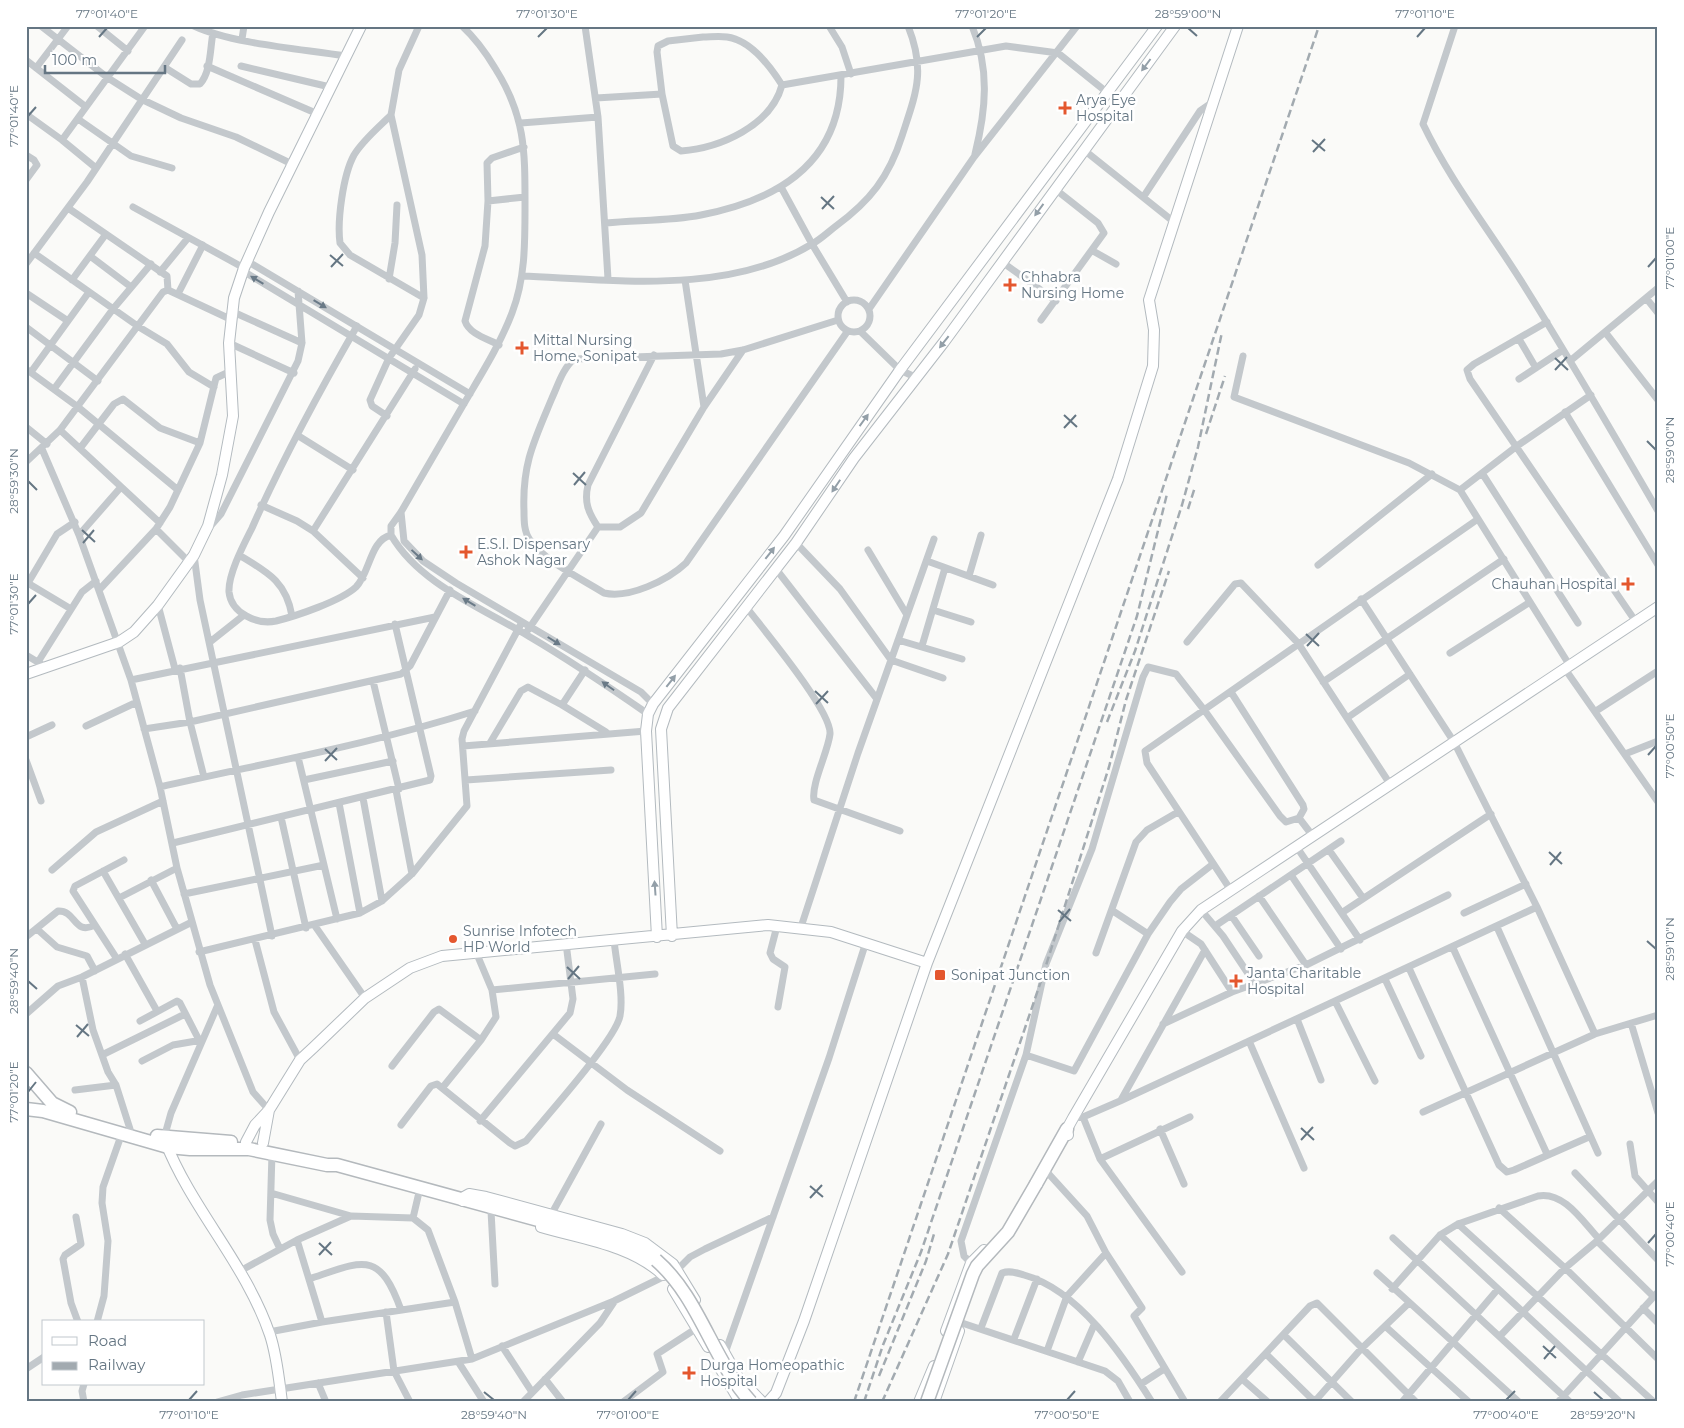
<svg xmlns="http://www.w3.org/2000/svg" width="1684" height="1428" viewBox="0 0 1684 1428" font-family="Montserrat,sans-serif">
  <rect width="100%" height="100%" fill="#fafaf8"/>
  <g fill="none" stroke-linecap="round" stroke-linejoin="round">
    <defs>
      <path id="secondary" d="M 26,674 L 119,642 L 134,632 L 158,605 L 194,555 L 208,526 L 222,475 L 233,416 L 229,343 L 234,298 L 244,268 L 269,212 L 361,26
        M 672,936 L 661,729 L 668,708 L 796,543 L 854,458 L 944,342 L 1175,26
        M 657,937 L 646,731 L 648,714 L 653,704 L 784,536 L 900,370 L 1157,26
        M 1068,1135 L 1067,1129 L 1073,1118 L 1182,931 L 1201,910 L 1658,607
        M 165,1141 C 192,1210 246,1264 270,1335 C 277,1356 279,1380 282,1402
        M 246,1142 L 255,1125 L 269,1110 L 300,1060 L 314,1047 L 365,998 L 410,968 L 442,956 L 768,925 L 831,932 L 927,963
        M 263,1143 L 269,1110
        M 463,1201 L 460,1199 L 469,1194 L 486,1197 L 622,1234 L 645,1243 L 673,1264 L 695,1300
        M 541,1227 C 582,1239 631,1245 663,1275
        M 673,1289 L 708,1347
        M 946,1331 L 971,1263 L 984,1250
        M 720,1345 L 738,1377 L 762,1402
        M 720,1368 L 740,1402
        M 768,1402 L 776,1393 L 804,1321 L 927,963 L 1118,479 L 1153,366 L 1154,330 L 1149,300 L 1238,26
        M 919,1402 L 934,1366
        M 934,1402 L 959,1331"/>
      <path id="highway" d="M 26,1073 L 52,1103 L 70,1112
        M 26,1109 L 43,1111 L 168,1147 L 190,1149 L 249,1149 L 327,1165 L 337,1165 L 622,1243 L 644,1252 L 656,1260
        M 157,1136 L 231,1142
        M 1036,1184 L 1067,1129"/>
    </defs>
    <use href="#secondary" stroke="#b3babf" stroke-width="12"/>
    <use href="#highway" stroke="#b4b9bd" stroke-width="15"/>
    <path stroke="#c3c8cc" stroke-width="7" d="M 41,26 L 108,78 L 141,99 L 181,118 L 236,137 L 292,164
      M 97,26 L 128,51
      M 194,26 C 233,44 302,49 345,56
      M 462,26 C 475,38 486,53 495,68 C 526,117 525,152 525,209 C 525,245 525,279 512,313 C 499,347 480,376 462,407 C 442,442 421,477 401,512 L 391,526 L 391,535 C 420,585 483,608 530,637 C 571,661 609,687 648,714
      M 585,26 L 598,117 L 608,279
      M 829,26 L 842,47 L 851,74
      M 972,26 C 990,69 986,110 975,154
      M 1455,26 L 1423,124 C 1451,183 1494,236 1528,292 C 1573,364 1615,437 1658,511
      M 703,37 C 710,37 719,36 727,37 C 751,40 770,66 782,85 C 771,126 720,148 681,151 L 673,146 L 662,94 L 657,52 L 658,46 L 668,41 Z
      M 242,39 L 244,26
      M 26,60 L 86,107
      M 207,66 L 318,114
      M 241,66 L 330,87
      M 164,67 L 191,84 L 200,84 C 211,72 210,48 213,33
      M 36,68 L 68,26
      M 782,85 L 1006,46 L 1058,53 L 1119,102
      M 596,98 L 662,94
      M 26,114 L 62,140 L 96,168
      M 391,115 C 379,127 363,140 354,155 C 343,175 337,221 340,243 L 350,255 L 424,298
      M 78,119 L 131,156 L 172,168
      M 521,123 L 598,117
      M 62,140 L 145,26
      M 1084,150 L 1174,222
      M 26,155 L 34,160 L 37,165 L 26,180
      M 781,187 L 812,244 L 847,302
      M 1144,196 L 1200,111 L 1213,102
      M 488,201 L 525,197
      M 133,207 L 244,268
      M 68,208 L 167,276 L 168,290
      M 606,223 C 637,220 670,221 701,215 C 779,200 841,162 841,76
      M 1093,251 L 1116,264
      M 34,253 L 139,327 L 167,344 L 189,372 L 214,387
      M 90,256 L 131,287
      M 247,261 L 470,394
      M 1002,262 L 1056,301
      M 26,264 L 87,182 L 182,40
      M 243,271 L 464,404
      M 160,272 L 188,238
      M 522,276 C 616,280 729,295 812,244 C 821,239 828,232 836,226 C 870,201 889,177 902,136 C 916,93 926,71 908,26
      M 389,279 L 395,243 L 397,205
      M 72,280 L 106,234
      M 685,280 L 704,407
      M 26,293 L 68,321
      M 178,294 L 203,245
      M 1646,298 L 1658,313
      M838 316a16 16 0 1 1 32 0a16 16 0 1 1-32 0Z
      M 869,309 L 974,157 L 1077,26
      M 231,311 L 302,343
      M 838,320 L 743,350 L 721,354 L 574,359 C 563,368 558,385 552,398 C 534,441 522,464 524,511 C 524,521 524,532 530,540 C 544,561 582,579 604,593 C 629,599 668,580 686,563 L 847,332
      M 1041,320 L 1104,233 L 1098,223 L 1055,189
      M 1547,322 L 1474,364 L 1467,370 L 1470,379 L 1636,622
      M 357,326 C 319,392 283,458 252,528 C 244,544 228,574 229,592 C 231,613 257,625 276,621 C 296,616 341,601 356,587 C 370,573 370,540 391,535
      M 26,327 L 98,381
      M 860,331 L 900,370 L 915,377
      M 1605,332 L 1658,400
      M 1519,339 L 1536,368
      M 229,343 L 294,373
      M 499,345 C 488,339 469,334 465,321 L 485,246 L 488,201 L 487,163 L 492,158 L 524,147
      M 1243,356 L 1234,397 L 1409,463 L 1460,490 L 1570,666
      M 1570,361 L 1658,288
      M 26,369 L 78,407 L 178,490
      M 31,372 L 89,292
      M 1519,379 L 1563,350
      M 54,389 L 113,309 L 151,264
      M 1565,412 L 1658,565
      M 387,416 L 372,406 L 370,400 L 389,358 L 419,315 L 424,298 L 422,255 L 391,115 L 399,70 L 419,26
      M 26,427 L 47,444
      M 60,430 L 160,523
      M 297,435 L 353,470
      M 81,447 L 114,404 L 123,399 L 160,428 L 200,443
      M 42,449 L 79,535 L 131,680 L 160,787 L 177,868 L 210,985 L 253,1092 L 269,1110
      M 26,462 L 60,430 L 163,292 L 168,290 L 230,319
      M 1482,473 L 1578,623
      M 1460,490 L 1517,446 L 1591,395
      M 261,505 L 297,521 L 313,531 L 363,578
      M 401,512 L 404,541 L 423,561 L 456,583 L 641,692 L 653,704
      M 598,527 L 620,527 L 641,513 L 704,407 L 743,350
      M 598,527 C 588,512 584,502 588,485 L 654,355
      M 156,529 L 189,562
      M 208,529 L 221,514 L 298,361 L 302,343 L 298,291
      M 313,531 L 415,369
      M 79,535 L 121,487
      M 796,543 L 840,589 L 891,660 L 943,678
      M 868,550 L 907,615
      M 194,555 L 200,600 L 272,936
      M 239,555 C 267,572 286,581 292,616
      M 927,561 L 993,585
      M 1318,565 L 1432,474
      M 776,569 L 877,699
      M 969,576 L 981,535
      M 26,582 L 71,609
      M 28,583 L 57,534 L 75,522
      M 99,590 L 156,529 L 170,507 L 200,443 L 216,378 L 231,371
      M 1361,599 L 1454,742 L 1537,907 L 1595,1034
      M 158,605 L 175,669
      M 747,608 C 763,629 832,711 830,734 C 828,752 811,784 814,800 L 900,831
      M 933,610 L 971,622
      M 528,630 L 598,527
      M 898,640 L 962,659
      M 210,642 L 244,615
      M 1187,642 L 1235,584 L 1241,583 L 1298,643 L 1390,784
      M 922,646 L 945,568
      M 1450,653 L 1530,602
      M 26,655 L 41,664
      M 38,662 L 82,592 L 96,581
      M 180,668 L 190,722 L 204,777
      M 1565,669 L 1658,802
      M 131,680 L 435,617
      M 373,681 L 399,789
      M 1323,682 L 1504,559
      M 1231,692 L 1303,805 L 1304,809 L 1299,818
      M 562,705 L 585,670
      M 1596,711 L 1658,671
      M 1347,718 L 1410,674
      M 86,726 L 137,702
      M 144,729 L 190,722 L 401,674 L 410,666 L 450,590
      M 26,737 L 52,725
      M 490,743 L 521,691 L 528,687 L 562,705 L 606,732
      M 463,746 L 646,731
      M 1625,754 L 1658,741
      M 298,757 L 337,919
      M 26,760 L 41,801
      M 304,780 L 393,761
      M 466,780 L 611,770
      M 160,787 C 265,763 372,744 475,711
      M 396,790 L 412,874
      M 363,798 L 382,901
      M 339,803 L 360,913
      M 281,817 L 306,928
      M 173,843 L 430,780 L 431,776 L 395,624
      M 1296,846 L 1360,940
      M 1329,850 L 1363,898
      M 52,870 L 96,832 L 163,801
      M 103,871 L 145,944
      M 1291,875 L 1341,949
      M 151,880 L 177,929
      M 1230,889 L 1147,763 L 1145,751 L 1478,519
      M 184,894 L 324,865
      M 1259,896 L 1306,965
      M 119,898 L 177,868
      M 1201,910 L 1223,936 L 1255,984
      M 1113,911 L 1148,934
      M 1343,912 L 1491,814
      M 1464,913 L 1526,884
      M 1231,915 L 1259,956
      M 315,926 L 365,998
      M 777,926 L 770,953 L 773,959 L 785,967 L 778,1007
      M 1215,926 L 1341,841
      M 801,927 L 858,753 L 934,539
      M 1497,927 L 1598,1153
      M 37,929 L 57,947 L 87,956 L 95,971
      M 1182,931 L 1201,944 L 1232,992
      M 26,937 L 58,911 C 76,910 74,936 95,925
      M 255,940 L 274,1012 L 300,1060
      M 1453,948 L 1547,1154
      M 199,952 L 360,913 L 382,901 L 412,874 L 467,806 L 462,739 L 464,731 L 522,622
      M 1096,953 L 1136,842 L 1147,830 L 1178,812
      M 125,954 L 157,1011
      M 117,959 L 73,891 L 75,886 L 124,860
      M 1409,968 L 1499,1165 L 1507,1172 L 1514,1170 L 1589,1137
      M 82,977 L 93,1030 L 108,1072 L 116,1085 L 130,1129
      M 1385,979 L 1421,1056
      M 492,990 L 655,974
      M 1335,1001 L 1375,1081
      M 26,1014 L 58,986 L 82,977 L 192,922
      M 1297,1019 L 1321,1080
      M 140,1021 L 177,1001 L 180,1003 L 199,1040
      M 1631,1023 L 1658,1113
      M 1163,1024 L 1232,992 L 1306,965 L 1448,895
      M 553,1034 L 627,1090 L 720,1151
      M 1249,1041 L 1304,1168
      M 102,1055 L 185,1014
      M 1026,1055 L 1074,1071 L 1148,934 L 1170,902 L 1181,889 L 1213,864
      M 142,1061 L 173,1045 L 202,1040
      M 392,1066 L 434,1012 L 439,1009 L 481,1040
      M 443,1087 L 481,1040 L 496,1017 L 492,990 L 476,952
      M 75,1090 L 116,1085
      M 1121,1100 L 1205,950
      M 1423,1112 L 1595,1034 L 1658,1015
      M 1083,1117 L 1100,1159 L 1182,1272
      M 1073,1118 L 1083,1117 L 1120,1101 L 1537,907
      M 480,1121 L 570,1013 L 573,999 L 566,943
      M 401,1125 L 431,1086 L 437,1084 L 510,1143 L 515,1146 L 526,1141 C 545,1118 616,1039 620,1016 C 624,995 616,962 614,940
      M 1160,1129 L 1184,1184
      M 164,1138 L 171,1113 L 217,1007
      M 1630,1144 L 1635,1176 L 1658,1202
      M 272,1153 L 270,1220 L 273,1234 L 280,1249
      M 1100,1159 L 1190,1117
      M 1047,1172 L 1087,1216 L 1106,1253 L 1142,1308 L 1134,1316 L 1185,1402
      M 1575,1173 L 1658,1260
      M 271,1193 L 351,1216
      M 1499,1208 L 1565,1268 L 1658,1359
      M 491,1211 L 495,1284
      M 551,1215 L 601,1124
      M 76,1217 L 81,1244 L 65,1255 L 63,1259 L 71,1303 L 78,1322
      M 413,1218 L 420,1188
      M 1458,1224 L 1654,1402
      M 1440,1235 L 1620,1402
      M 1393,1238 L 1570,1402
      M 297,1240 L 322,1322
      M 1597,1241 L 1654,1297
      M 973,1265 L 964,1256 L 961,1241 L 1026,1055 L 1046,964 L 1092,849 L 1143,677 L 1148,667 L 1176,674 L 1205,711 L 1280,816 L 1286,822 L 1299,818 L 1312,835
      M 240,1271 L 297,1240 L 351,1216 L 413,1218 L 428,1230 L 455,1302 L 472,1359
      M 1377,1273 L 1519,1402
      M 309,1279 C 363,1261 379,1249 401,1310
      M 1392,1289 L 1440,1235 L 1458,1224 L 1538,1196 C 1564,1191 1583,1222 1599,1239
      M 1643,1308 L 1658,1323
      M 386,1312 L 394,1371 L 410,1402
      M 97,1322 L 104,1296 L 108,1241 L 102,1203 L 103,1187 L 122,1133
      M 962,1323 L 1105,1371 L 1118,1381 L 1130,1402
      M 1385,1326 L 1469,1402
      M 981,1328 L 1002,1273 C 1010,1270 1017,1273 1024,1275 C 1079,1290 1123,1356 1152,1402
      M 269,1332 L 322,1322 L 455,1302
      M 1284,1335 L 1352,1402
      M 1500,1336 L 1565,1268 L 1597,1241 L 1658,1181
      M 1014,1339 L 1037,1279
      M 502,1346 L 532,1392
      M 1047,1351 L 1067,1296 L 1106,1253
      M 725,1353 L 829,1058 L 866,942
      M 1266,1354 L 1312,1399 L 1316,1400 L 1361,1349 L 1409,1303
      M 1078,1362 L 1094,1325
      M 459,1363 L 484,1402
      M 26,1369 L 44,1357
      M 545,1379 L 563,1402
      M 1242,1379 L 1268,1402
      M 318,1383 L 326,1402
      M 1141,1384 L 1164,1369
      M 84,1402 L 82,1391 L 84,1384
      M 217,1402 L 242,1395 L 472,1359 L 614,1301 L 677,1270 L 690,1257 L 705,1249 L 773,1217
      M 523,1402 L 600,1323 L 614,1302
      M 623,1402 L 663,1372 L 657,1354 L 697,1328
      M 1220,1402 L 1310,1306 L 1317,1303 L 1416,1402
      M 1402,1402 L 1498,1289
      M 1558,1402 L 1658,1292"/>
    <use href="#secondary" stroke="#fff" stroke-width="10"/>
    <use href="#highway" stroke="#fff" stroke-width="12"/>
    <path stroke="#a2aab0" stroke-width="2.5" stroke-dasharray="8 4" stroke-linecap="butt" d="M 1206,434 L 1225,376
      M 1188,509 L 1195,487
      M 1107,722 L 1135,651 L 1182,505 L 1198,447 L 1222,332
      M 879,1376 L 926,1261 L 934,1234
      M 854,1402 L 1319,26
      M 864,1402 L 883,1345 L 921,1252 L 1137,616 L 1167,494
      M 882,1402 L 948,1254 L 1041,981 L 1109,767 L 1126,700 L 1169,571"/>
    <defs>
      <path id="highway-bridge" d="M 656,1260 C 700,1298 712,1360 751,1402
        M 927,1402 L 973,1274 L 977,1266 L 1008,1232 L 1036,1184"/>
    </defs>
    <use href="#highway-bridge" stroke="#b4b9bd" stroke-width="15" stroke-linecap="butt"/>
    <use href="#highway-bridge" stroke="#fff" stroke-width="12"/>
  </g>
  <defs><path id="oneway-solid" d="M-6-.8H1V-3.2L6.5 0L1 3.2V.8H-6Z" transform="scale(1.25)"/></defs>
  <g fill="#939fa8">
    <use href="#oneway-solid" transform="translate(1146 65) rotate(127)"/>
    <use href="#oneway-solid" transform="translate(1039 210) rotate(126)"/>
    <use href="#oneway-solid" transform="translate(944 342) rotate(128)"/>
    <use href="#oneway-solid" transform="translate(864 420) rotate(-54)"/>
    <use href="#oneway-solid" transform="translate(836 486) rotate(124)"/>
    <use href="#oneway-solid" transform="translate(770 553) rotate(-52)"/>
    <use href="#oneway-solid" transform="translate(671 681) rotate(-52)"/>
    <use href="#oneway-solid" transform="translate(655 888) rotate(-94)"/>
  </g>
  <g fill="#6a7a87">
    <use href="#oneway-solid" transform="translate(257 280) rotate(-149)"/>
    <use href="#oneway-solid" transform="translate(320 304) rotate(31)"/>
    <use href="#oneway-solid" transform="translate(417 555) rotate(43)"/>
    <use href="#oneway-solid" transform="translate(469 602) rotate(-149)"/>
    <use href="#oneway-solid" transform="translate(554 641) rotate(32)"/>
    <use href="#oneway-solid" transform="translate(608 686) rotate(-145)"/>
  </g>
  <path fill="none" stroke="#657683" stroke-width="2" d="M 1188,28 L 1197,36M 99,37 L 107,28M 538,37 L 547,28M 977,37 L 986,28M 1417,37 L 1425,28M 28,116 L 36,107M 1312,140 L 1325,151M 1313,152 L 1325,139M 821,197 L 834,209M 822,209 L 834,196M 330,255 L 343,266M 331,267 L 343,254M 1648,267 L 1656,258M 1555,358 L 1568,370M 1555,370 L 1567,357M 1064,415 L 1077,427M 1064,428 L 1076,415M 1647,441 L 1656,450M 573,473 L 586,485M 28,481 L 37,490M 574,485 L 585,472M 82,530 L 95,542M 83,543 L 94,530M 28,604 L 36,595M 1306,634 L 1319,646M 1307,646 L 1319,633M 815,691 L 828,703M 816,704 L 828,691M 325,749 L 337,760M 1648,755 L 1656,746M 325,761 L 337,748M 1549,852 L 1562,864M 1550,865 L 1561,852M 1058,910 L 1071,921M 1059,922 L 1070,909M 1647,941 L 1656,949M 567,967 L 580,979M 568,979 L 579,966M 28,981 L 37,989M 76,1025 L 89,1036M 77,1037 L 88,1024M 28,1092 L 36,1082M 1301,1128 L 1314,1140M 1301,1140 L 1313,1127M 810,1186 L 823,1197M 810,1198 L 822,1185M 319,1243 L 332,1255M 1648,1243 L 1656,1234M 319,1255 L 331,1242M 1543,1346 L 1556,1358M 1544,1359 L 1555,1346M 484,1392 L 494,1400M 1594,1392 L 1603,1400M 189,1400 L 197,1391M 628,1400 L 636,1391M 1067,1400 L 1075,1391M 1506,1400 L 1515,1391"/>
  <g fill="#e4572e" stroke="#fff" stroke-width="2">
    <path d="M1062.5 100.5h5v5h5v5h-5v5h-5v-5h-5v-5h5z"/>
    <path d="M1007.5 277.5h5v5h5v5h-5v5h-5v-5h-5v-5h5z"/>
    <path d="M519.5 340.5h5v5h5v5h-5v5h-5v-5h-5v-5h5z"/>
    <path d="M463.5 544.5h5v5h5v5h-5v5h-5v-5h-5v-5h5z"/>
    <path d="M1625.5 576.5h5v5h5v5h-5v5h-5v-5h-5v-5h5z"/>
    <circle cx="453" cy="939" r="5"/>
    <rect x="934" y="969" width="12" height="12" rx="2.5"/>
    <path d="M1233.5 973.5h5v5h5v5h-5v5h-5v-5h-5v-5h5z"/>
    <path d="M686.5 1365.5h5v5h5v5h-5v5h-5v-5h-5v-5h5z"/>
  </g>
  <g text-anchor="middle" stroke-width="5" stroke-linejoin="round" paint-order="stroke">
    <g font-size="14" fill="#657683" stroke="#fff" text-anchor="start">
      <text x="1076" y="105">Arya Eye<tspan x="1076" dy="16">Hospital</tspan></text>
      <text x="1021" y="282">Chhabra<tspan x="1021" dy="16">Nursing Home</tspan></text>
      <text x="533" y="345">Mittal Nursing<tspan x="533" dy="16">Home, Sonipat</tspan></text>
      <text x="477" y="549">E.S.I. Dispensary<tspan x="477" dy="16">Ashok Nagar</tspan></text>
      <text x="1617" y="589" text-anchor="end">Chauhan Hospital</text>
      <text x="463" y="936">Sunrise Infotech<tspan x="463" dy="16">HP World</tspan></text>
      <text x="1247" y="978">Janta Charitable<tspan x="1247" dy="16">Hospital</tspan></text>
      <text x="951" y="980">Sonipat Junction</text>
      <text x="700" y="1370">Durga Homeopathic<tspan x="700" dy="16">Hospital</tspan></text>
    </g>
  </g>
  <rect width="1684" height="1428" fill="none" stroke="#ffffff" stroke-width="55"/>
  <rect x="42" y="1320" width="162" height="65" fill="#ffffff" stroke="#c1c8cd"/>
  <rect x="52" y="1337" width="25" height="8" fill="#ffffff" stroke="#c1c8cd"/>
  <text x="88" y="1346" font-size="15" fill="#657683">Road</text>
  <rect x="52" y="1362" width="25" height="8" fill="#a2aab0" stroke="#c1c8cd"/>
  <text x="88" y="1370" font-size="15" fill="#657683">Railway</text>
  <path d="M45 65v8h120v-8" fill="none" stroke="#657683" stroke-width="2.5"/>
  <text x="52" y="65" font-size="15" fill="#657683" stroke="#ffffff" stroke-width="4" paint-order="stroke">100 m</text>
  <rect x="28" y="28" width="1628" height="1372" fill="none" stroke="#657683" stroke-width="2"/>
  <g font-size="12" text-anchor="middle" fill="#657683">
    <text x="107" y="18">77°01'40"E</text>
    <text x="547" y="18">77°01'30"E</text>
    <text x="986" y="18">77°01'20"E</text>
    <text x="1188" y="18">28°59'00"N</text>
    <text x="1425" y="18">77°01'10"E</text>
    <text transform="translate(14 116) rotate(-90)" y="4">77°01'40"E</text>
    <text transform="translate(1670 258) rotate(-90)" y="4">77°01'00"E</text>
    <text transform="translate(1670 450) rotate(-90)" y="4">28°59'00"N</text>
    <text transform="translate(14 481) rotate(-90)" y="4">28°59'30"N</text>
    <text transform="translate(14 604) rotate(-90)" y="4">77°01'30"E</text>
    <text transform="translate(1670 746) rotate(-90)" y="4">77°00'50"E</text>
    <text transform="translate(1670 949) rotate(-90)" y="4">28°59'10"N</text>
    <text transform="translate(14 981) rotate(-90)" y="4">28°59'40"N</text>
    <text transform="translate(14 1092) rotate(-90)" y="4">77°01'20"E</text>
    <text transform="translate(1670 1234) rotate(-90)" y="4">77°00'40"E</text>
    <text x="189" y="1419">77°01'10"E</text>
    <text x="494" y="1419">28°59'40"N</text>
    <text x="628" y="1419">77°01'00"E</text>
    <text x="1067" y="1419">77°00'50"E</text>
    <text x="1506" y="1419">77°00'40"E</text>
    <text x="1603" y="1419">28°59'20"N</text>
  </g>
</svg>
